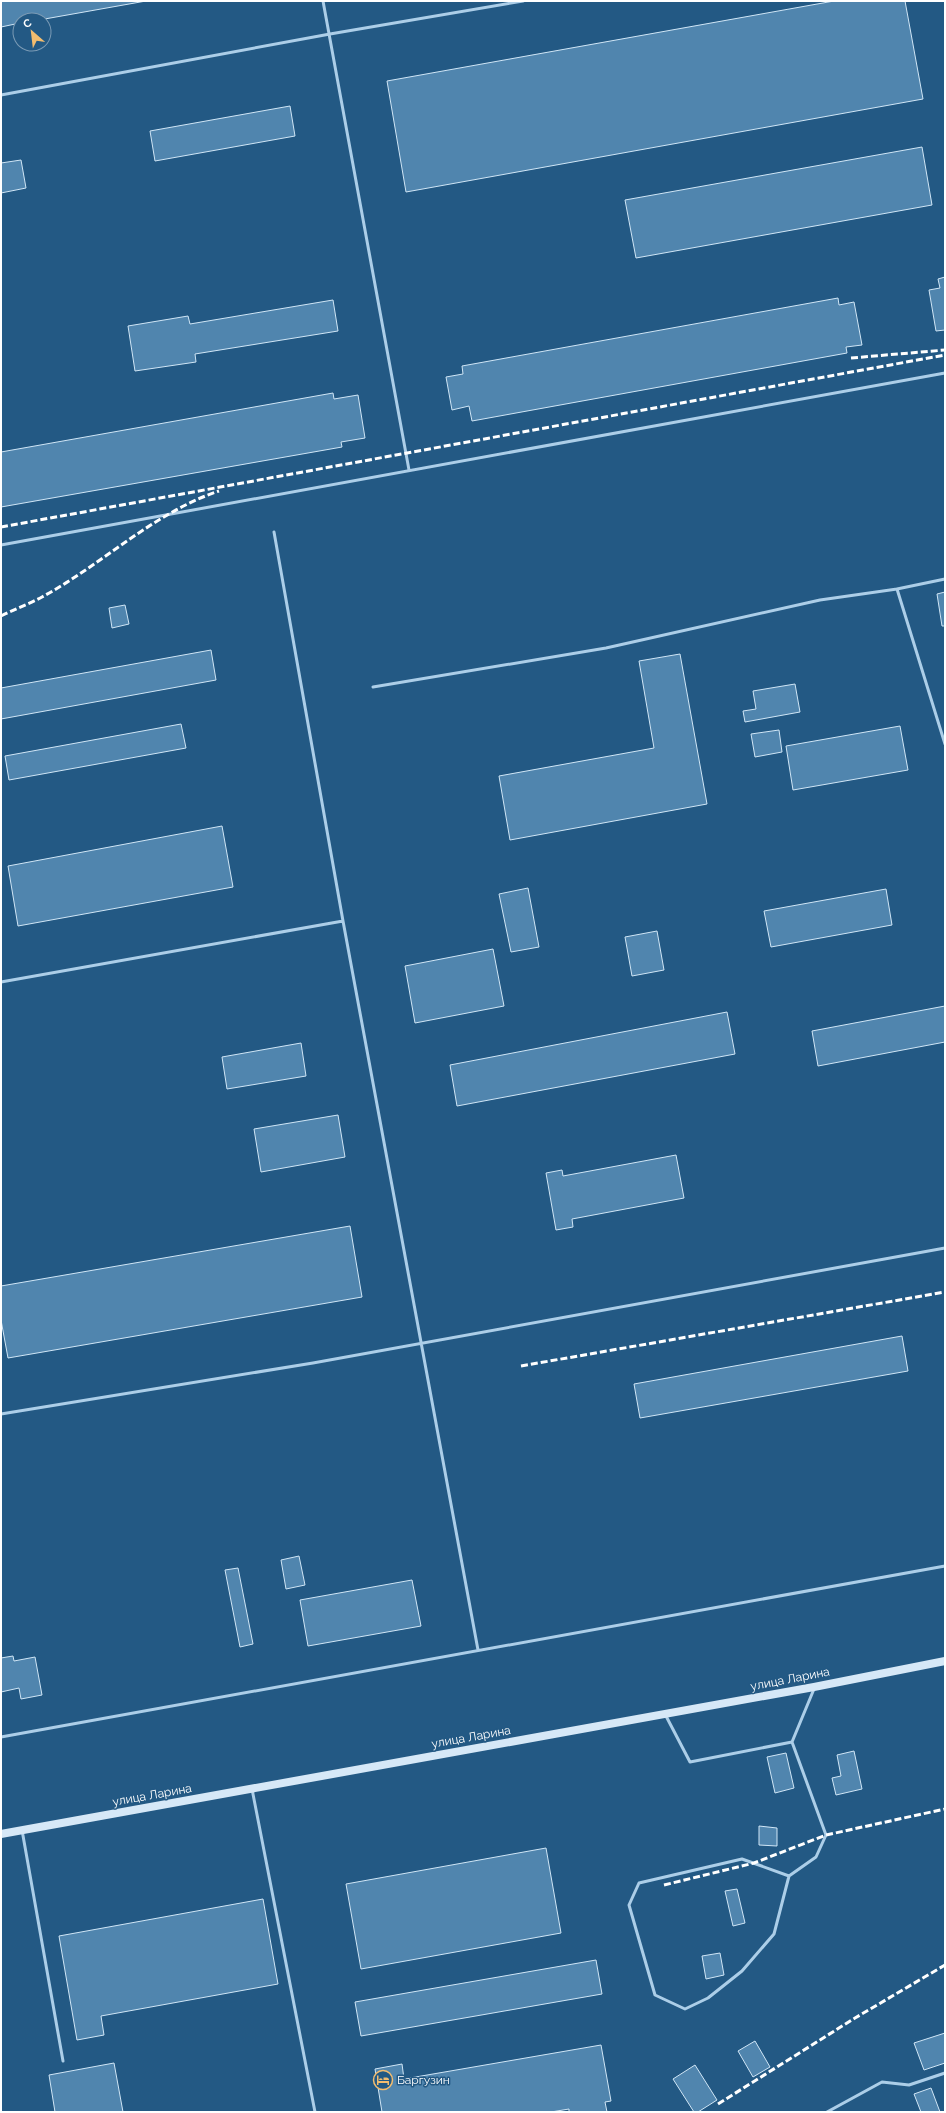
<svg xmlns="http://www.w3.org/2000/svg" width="946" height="2113" viewBox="0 0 946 2113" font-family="Raleway,sans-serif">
  <rect width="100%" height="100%" fill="#235984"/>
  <path fill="#5085ae" stroke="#d0e6f6" d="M 1,1 L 146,1 L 39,20 L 20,20 L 20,23 L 1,27 Z
    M 834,1 L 905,1 L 923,99 L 406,192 L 387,81 Z
    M 290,106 L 295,136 L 155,161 L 150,131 Z
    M 922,147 L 932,205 L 636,258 L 625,200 Z
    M 21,160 L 26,188 L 1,193 L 1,163 Z
    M 945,277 L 945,330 L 936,331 L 929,290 L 940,288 L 938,279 Z
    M 838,298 L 839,305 L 854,302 L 862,345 L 846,347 L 847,353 L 472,421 L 469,406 L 452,410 L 446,377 L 463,374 L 462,366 Z
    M 333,300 L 338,331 L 195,354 L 196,362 L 135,371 L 128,326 L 188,316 L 190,324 Z
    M 333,393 L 334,399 L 358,395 L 365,438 L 341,442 L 342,447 L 1,507 L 1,452 Z
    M 945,592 L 945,626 L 942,626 L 937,594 Z
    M 125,605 L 129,624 L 112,628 L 109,608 Z
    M 211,650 L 216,680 L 1,719 L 1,688 Z
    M 680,654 L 707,804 L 510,840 L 499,776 L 654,748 L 639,661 Z
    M 795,684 L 800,712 L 745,722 L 743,711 L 756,709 L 753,691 Z
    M 181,724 L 186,748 L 9,780 L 5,756 Z
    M 900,726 L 908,770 L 793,790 L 786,746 Z
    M 779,730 L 782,752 L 755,757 L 751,734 Z
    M 222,826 L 233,887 L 18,926 L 8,866 Z
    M 528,888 L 539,947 L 511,952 L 499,894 Z
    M 886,889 L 892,925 L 771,947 L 764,911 Z
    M 657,931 L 664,970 L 632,976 L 625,937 Z
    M 493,949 L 504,1006 L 415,1023 L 405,966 Z
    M 945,1006 L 945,1042 L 818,1066 L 812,1031 Z
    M 727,1012 L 735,1054 L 457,1106 L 450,1065 Z
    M 301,1043 L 306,1076 L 227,1089 L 222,1057 Z
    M 338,1115 L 345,1157 L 261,1172 L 254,1129 Z
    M 676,1155 L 684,1198 L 572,1219 L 573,1227 L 556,1230 L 546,1173 L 562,1170 L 563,1176 Z
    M 350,1226 L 362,1297 L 8,1358 L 1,1320 L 1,1286 Z
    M 902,1336 L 908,1371 L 640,1418 L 634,1384 Z
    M 299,1556 L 305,1585 L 286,1589 L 281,1560 Z
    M 238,1568 L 253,1644 L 240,1647 L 225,1570 Z
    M 412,1580 L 421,1626 L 308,1646 L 300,1600 Z
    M 13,1656 L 14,1661 L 35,1657 L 42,1695 L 21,1699 L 19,1688 L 1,1692 L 1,1658 Z
    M 854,1751 L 862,1789 L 836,1795 L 832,1778 L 841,1776 L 837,1755 Z
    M 786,1753 L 794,1788 L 775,1793 L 767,1757 Z
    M 759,1826 L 777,1828 L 777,1846 L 759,1845 Z
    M 546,1848 L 561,1933 L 361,1969 L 346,1884 Z
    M 737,1889 L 745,1923 L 733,1926 L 725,1891 Z
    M 263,1899 L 278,1984 L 101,2016 L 104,2035 L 77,2040 L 59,1936 Z
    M 720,1953 L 724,1975 L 706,1979 L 702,1956 Z
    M 596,1960 L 602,1994 L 361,2036 L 355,2002 Z
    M 945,2033 L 945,2063 L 924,2070 L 914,2043 Z
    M 755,2041 L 770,2067 L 753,2077 L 738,2051 Z
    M 601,2045 L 611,2101 L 605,2102 L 607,2112 L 569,2112 L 569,2109 L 551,2112 L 382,2112 L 375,2069 L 402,2064 L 404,2079 Z
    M 114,2063 L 123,2112 L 55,2112 L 49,2075 Z
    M 695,2065 L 717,2100 L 698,2112 L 694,2112 L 673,2079 Z
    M 931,2088 L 940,2112 L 921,2112 L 914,2094 Z"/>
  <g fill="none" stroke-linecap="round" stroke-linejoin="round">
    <path stroke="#accee8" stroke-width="3" d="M 323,1 L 409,470
      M 1,95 L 330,34 L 523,1
      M 274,532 L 343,921 L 478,1650
      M 1,545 L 945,373
      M 897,589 L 945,744
      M 373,687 L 606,648 L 820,600 L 897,589 L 945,579
      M 1,982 L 343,921
      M 1,1414 L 313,1363 L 945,1248
      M 666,1716 L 690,1762 L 792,1742 L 814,1689
      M 1,1737 L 945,1566
      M 252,1789 L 315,2112
      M 22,1830 L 63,2061
      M 789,1876 L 774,1934 L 742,1971 L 708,1998 L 685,2009 L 655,1995 L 629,1905 L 639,1883 L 742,1859 L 789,1876 L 816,1857 L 826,1835 L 792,1742
      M 827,2112 L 882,2082 L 909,2085 L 945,2073"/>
    <path stroke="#d6e8f7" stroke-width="8" d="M 1,1834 L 814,1687 L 945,1661"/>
    <path stroke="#fff" stroke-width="3" stroke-dasharray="7 3" stroke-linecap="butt" d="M 851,358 L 945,350
      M 1,527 L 945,355
      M 1,616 C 15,609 29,604 42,597 C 103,564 153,513 219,491
      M 521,1366 L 945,1292
      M 664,1885 L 754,1863 L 826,1835 L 945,1809
      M 718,2104 L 855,2018 L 945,1965"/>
  </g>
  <defs>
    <symbol id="hotel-ring" viewBox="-11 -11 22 22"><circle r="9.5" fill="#235984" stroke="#f3bd6f" stroke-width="1.5"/><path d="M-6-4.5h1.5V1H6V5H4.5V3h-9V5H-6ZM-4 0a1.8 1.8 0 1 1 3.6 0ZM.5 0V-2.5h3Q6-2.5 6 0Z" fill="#f3bd6f"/></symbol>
  </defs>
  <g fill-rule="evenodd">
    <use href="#hotel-ring" x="372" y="2069" width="22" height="22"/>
  </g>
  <g text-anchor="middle" stroke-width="3" stroke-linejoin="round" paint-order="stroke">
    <g font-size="12" fill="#fff" stroke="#235984">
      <text transform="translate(790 1679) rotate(-11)" y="4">улица Ларина</text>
      <text transform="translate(471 1737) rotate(-10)" y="4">улица Ларина</text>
      <text transform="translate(152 1795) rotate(-10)" y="4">улица Ларина</text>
    </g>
    <g font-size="12" fill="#fff" stroke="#235984" text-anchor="start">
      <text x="397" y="2084">Баргузин</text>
    </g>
  </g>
  <rect width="946" height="2113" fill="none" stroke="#ffffff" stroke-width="4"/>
  <g transform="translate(32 32) rotate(332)"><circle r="19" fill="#235984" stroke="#7b9bb5"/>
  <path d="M0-3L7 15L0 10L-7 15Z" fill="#f3bd6f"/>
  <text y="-6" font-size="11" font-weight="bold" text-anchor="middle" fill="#ffffff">С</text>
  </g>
</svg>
